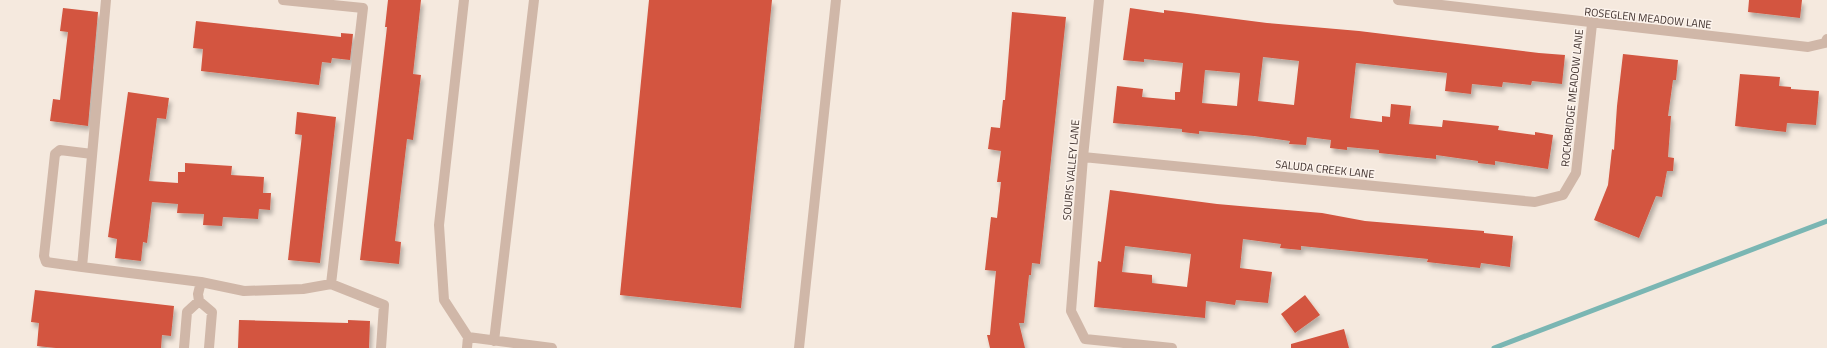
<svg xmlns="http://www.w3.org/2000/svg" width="1827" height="348" viewBox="0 0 1827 348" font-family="'Titillium Web',sans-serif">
  <defs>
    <filter id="shadow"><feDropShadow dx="2.5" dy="4.5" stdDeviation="2" flood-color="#0004"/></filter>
  </defs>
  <rect width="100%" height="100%" fill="#f5e9de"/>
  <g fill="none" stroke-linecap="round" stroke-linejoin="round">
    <path stroke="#7ab6b3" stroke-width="5" d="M 1494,348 L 1827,221"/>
  </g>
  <path fill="#d3553f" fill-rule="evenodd" filter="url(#shadow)" d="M 388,0 L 421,0 L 413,74 L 421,75 L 413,140 L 407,139 L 395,241 L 401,242 L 399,264 L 360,260 L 387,27 L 385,27 Z
    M 649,0 L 772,0 L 741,308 L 620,295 Z
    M 1749,0 L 1802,0 L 1800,18 L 1748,12 Z
    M 63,8 L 98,12 L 88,126 L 50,121 L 53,99 L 60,100 L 68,32 L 60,31 Z
    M 1130,8 L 1164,13 L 1164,10 L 1181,12 L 1267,23 L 1359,31 L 1539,53 L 1565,55 L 1562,84 L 1532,81 L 1531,85 L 1503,82 L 1502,87 L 1472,84 L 1471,94 L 1445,91 L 1447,73 L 1356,63 L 1350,118 L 1382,122 L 1382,116 L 1390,117 L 1391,104 L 1411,106 L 1409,124 L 1442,127 L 1443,120 L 1499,126 L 1498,130 L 1535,135 L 1535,132 L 1553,135 L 1548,169 L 1495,161 L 1495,165 L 1478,163 L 1478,161 L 1436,155 L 1436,159 L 1379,153 L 1379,150 L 1347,147 L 1347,150 L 1330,148 L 1331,140 L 1307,137 L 1306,145 L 1289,144 L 1290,141 L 1254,136 L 1199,131 L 1199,134 L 1182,132 L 1182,129 L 1113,123 L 1117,86 L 1143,89 L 1142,97 L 1175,100 L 1175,92 L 1180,92 L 1183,63 L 1144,59 L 1144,62 L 1123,60 ZM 1263,57 L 1299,61 L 1294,105 L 1258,101 ZM 1205,70 L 1240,73 L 1237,106 L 1202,103 Z
    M 1012,12 L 1066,17 L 1040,264 L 1032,263 L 1031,275 L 1029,275 L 1024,323 L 1019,323 L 1025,348 L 990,348 L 987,335 L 990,335 L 996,271 L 985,270 L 991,217 L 997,218 L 1001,182 L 997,182 L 1001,151 L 988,149 L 991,127 L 1000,128 L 1003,100 L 1005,100 Z
    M 196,21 L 341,37 L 341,33 L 353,34 L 350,60 L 332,58 L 331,63 L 322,62 L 319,85 L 201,71 L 203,49 L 193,48 Z
    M 1623,54 L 1678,60 L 1676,80 L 1673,80 L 1668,116 L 1671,116 L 1668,157 L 1674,158 L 1673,171 L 1667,171 L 1662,197 L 1656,196 L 1639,238 L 1594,220 L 1608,185 L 1612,149 L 1614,150 L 1617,106 Z
    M 1740,74 L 1780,77 L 1779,86 L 1791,87 L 1791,89 L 1819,91 L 1816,125 L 1787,123 L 1786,132 L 1735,126 Z
    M 128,92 L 169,98 L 166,119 L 157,118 L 149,181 L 178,183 L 178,172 L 185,172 L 185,163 L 232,166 L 231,175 L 264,177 L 263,193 L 271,193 L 270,210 L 259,209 L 258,219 L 223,217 L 222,226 L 203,225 L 204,214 L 177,213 L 178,204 L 152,202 L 147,243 L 143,242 L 141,261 L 115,258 L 117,239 L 108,237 Z
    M 297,112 L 336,117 L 320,263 L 288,260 L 302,135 L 295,134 Z
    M 1110,190 L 1217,204 L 1322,213 L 1365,221 L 1484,231 L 1484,233 L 1513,236 L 1510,267 L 1481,263 L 1480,268 L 1427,262 L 1428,259 L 1301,246 L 1301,250 L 1280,248 L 1281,244 L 1243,239 L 1240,268 L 1272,272 L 1268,303 L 1236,300 L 1235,305 L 1206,301 L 1205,318 L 1094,307 L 1098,261 L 1101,262 ZM 1125,246 L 1191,254 L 1187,287 L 1152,283 L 1152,275 L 1122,272 Z
    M 35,290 L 174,306 L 171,336 L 162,335 L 161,348 L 56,348 L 37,346 L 39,323 L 31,322 Z
    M 1305,295 L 1320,315 L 1295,333 L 1281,314 Z
    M 239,320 L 348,323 L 348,320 L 370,321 L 369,348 L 238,348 Z
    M 1344,329 L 1349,348 L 1291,348 L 1291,344 Z"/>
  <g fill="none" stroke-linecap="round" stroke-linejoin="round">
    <path stroke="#d0b7a8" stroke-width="10" d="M 106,0 L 82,267 L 201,282 L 198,294 L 199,301 L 212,312 L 209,348
      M 283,0 L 363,8 L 331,284 L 384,305 L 381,348
      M 464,0 L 439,225 L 444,300 L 468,337
      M 1099,0 L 1083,157 L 1071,311 L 1085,339 L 1172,348
      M 1398,0 L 1808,47 L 1825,43 L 1827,39
      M 1083,157 L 1535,202 L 1563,195 L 1576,173 L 1592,24
      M 82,267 L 46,262 L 44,256 L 55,154 L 60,150 L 92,154
      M 201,282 L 244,291 L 303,289 L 331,284
      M 494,341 L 534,0
      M 184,348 L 187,312 L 199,301
      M 467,348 L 468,337 L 552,348
      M 799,348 L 836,0"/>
  </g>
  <g text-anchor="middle" stroke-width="3" stroke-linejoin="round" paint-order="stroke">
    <g font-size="11" fill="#3c2d29" stroke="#fcf3ec">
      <text transform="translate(1648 18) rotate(6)" y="4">ROSEGLEN MEADOW LANE</text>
      <text transform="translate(1572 98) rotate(-84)" y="4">ROCKBRIDGE MEADOW LANE</text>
      <text transform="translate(1325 169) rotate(6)" y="4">SALUDA CREEK LANE</text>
      <text transform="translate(1071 170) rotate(-85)" y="4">SOURIS VALLEY LANE</text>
    </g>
  </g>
</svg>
